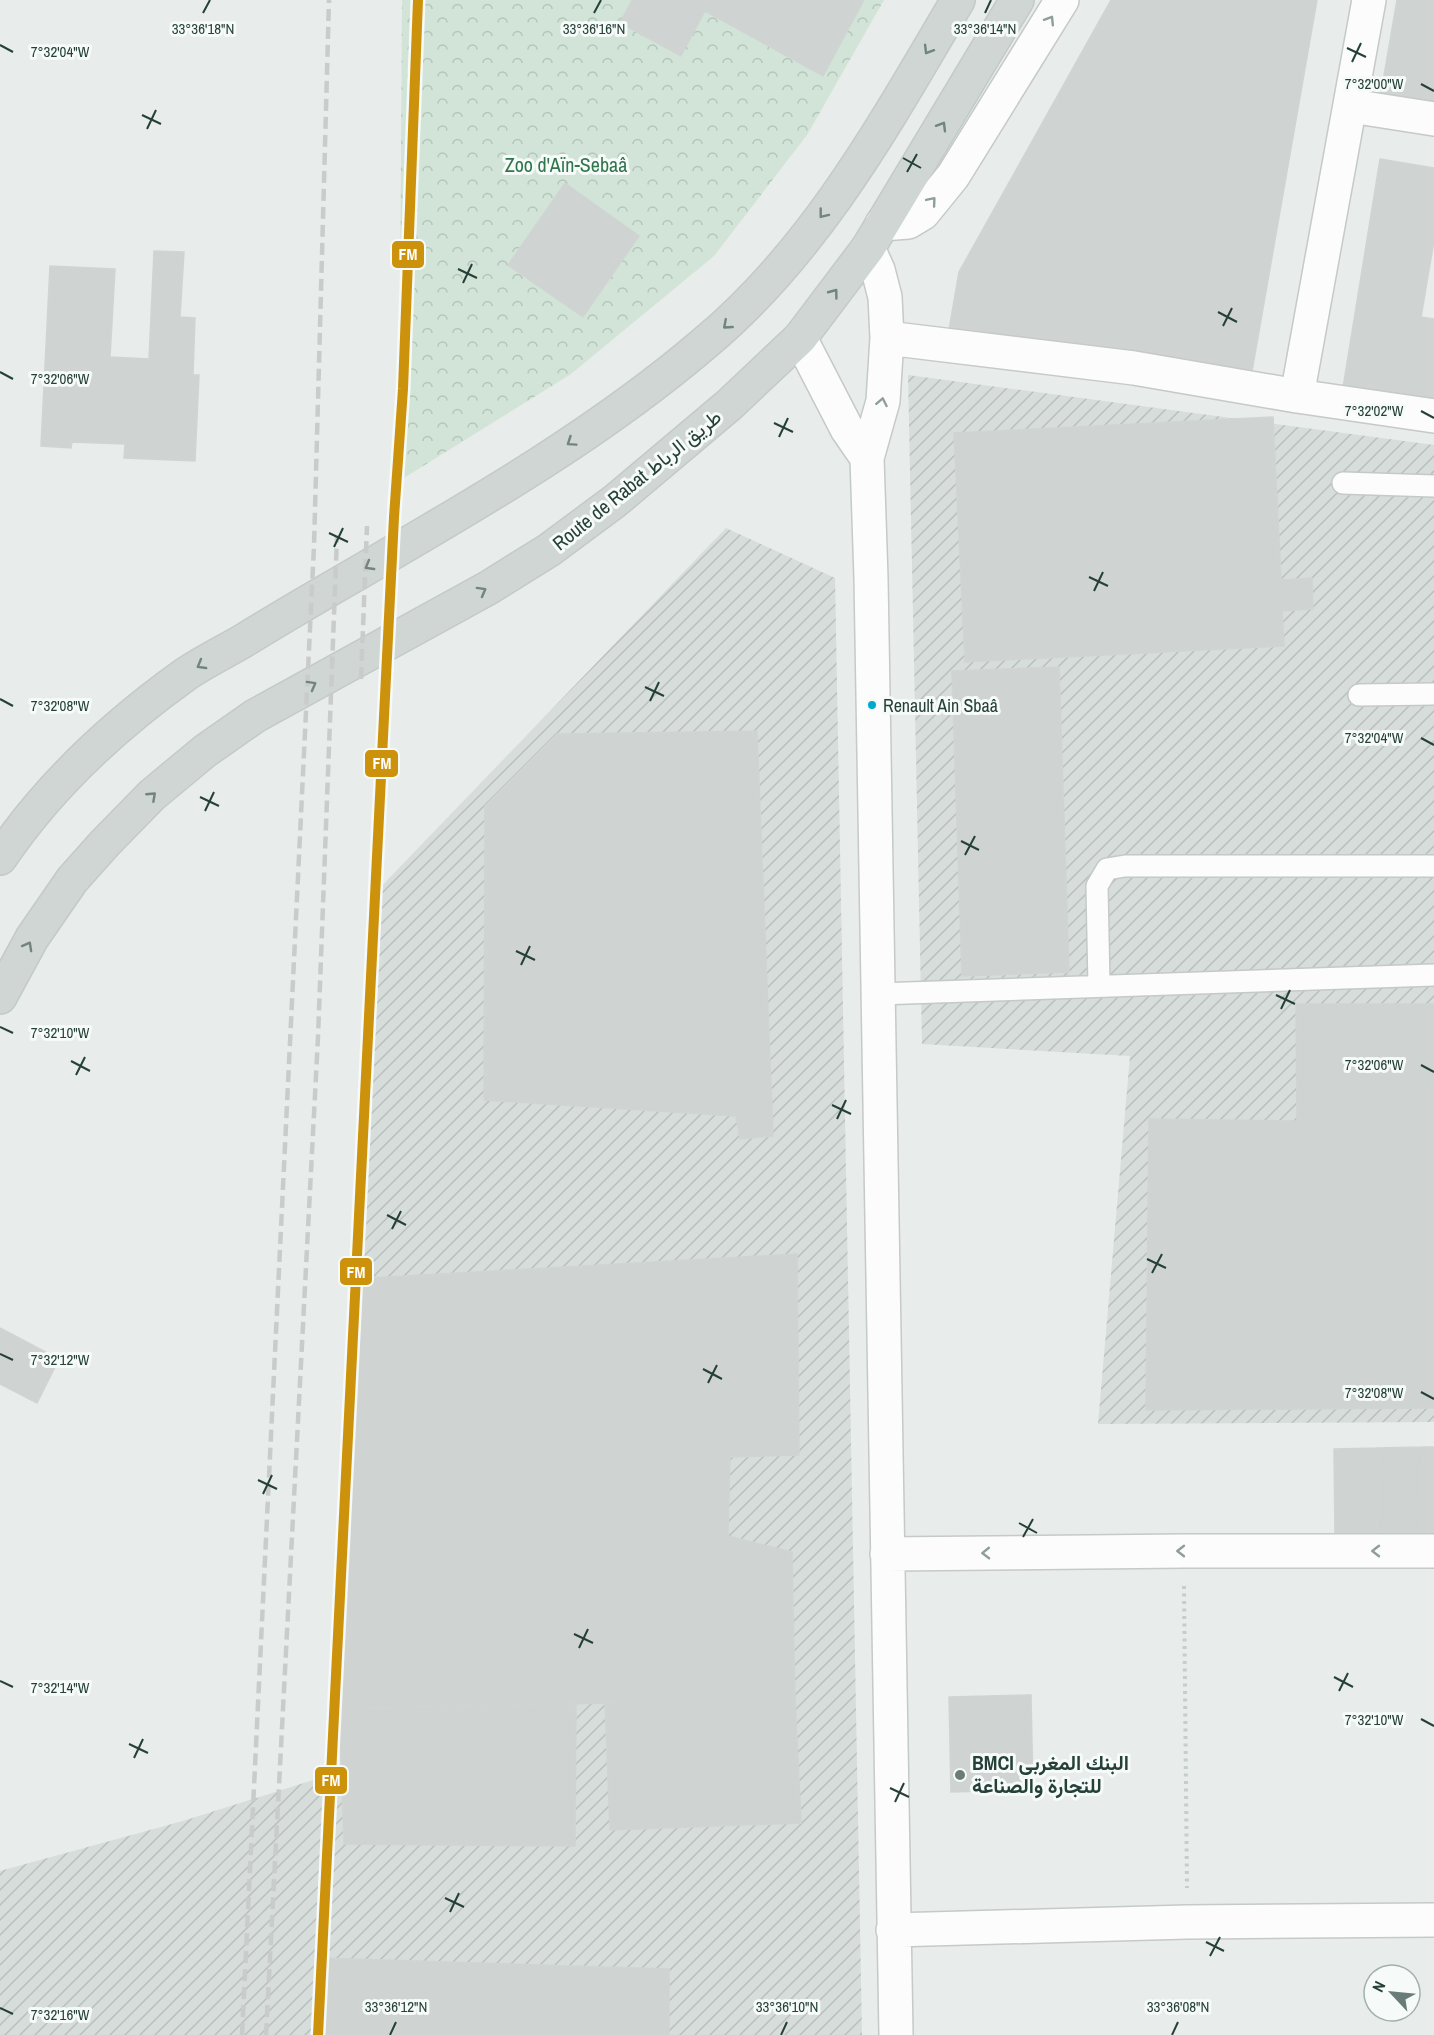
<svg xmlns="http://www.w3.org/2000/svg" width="1434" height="2035" viewBox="0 0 1434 2035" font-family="'Archivo Narrow',Vazirmatn,sans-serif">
  <defs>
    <pattern id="industrial-furrows" width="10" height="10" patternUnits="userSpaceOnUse" patternTransform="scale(1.5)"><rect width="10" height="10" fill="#d6ddda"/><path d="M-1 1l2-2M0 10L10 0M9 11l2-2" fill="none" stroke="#b8bfbc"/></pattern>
    <pattern id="forest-crowns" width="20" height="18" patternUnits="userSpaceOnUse" patternTransform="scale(1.5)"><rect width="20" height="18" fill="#d2e4d7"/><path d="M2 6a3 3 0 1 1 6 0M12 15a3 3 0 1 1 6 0" fill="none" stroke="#b4c5b9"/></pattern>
  </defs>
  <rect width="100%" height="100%" fill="#e8ecea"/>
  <path fill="url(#industrial-furrows)" d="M 908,375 L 1434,445 L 1434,1422 L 1098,1424 L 1130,1056 L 922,1044 Z
    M 726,528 L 835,578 L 862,2035 L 0,2035 L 0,1871 L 183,1821 L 345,1770 L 373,895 Z"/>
  <path fill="url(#forest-crowns)" d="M 402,0 L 884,0 L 807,135 L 714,256 L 571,374 L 399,481 Z"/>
  <path fill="#cfd3d1" stroke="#d0d5d3" stroke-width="1.5" d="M 632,0 L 864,0 L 823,76 L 705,11 L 681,56 L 620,23 Z
    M 1111,0 L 1317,0 L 1251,377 L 949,330 L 959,272 Z
    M 1397,0 L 1434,0 L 1434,108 L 1380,99 Z
    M 1380,159 L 1434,168 L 1434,241 L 1421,317 L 1434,319 L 1434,403 L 1343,388 Z
    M 565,183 L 639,236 L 583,317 L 508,265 Z
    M 154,251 L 184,252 L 180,317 L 195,318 L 193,375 L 199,375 L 195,461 L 124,458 L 125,444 L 72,442 L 71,448 L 41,446 L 50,266 L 115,269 L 110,357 L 149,359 Z
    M 1273,417 L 1281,580 L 1312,578 L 1313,609 L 1282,611 L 1284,646 L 965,662 L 954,433 Z
    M 1059,667 L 1069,972 L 962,976 L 952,671 Z
    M 757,731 L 773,1136 L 740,1139 L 736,1116 L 484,1100 L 485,806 L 557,734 Z
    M 1296,1004 L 1434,1004 L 1434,1408 L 1146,1410 L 1149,1119 L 1297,1121 Z
    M 797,1254 L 799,1455 L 730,1457 L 728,1536 L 792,1552 L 795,1699 L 339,1709 L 352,1279 Z
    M 0,1328 L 59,1359 L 37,1403 L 0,1384 Z
    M 1423,1447 L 1424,1533 L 1377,1534 L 1376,1448 Z
    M 1423,1447 L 1434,1447 L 1434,1533 L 1424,1533 Z
    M 1376,1448 L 1377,1534 L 1335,1535 L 1334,1449 Z
    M 1031,1695 L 1033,1790 L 951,1792 L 949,1697 Z
    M 795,1699 L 801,1823 L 610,1830 L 605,1703 Z
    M 576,1703 L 575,1846 L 344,1844 L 339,1709 Z
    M 319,1958 L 669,1969 L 669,2035 L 320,2035 Z"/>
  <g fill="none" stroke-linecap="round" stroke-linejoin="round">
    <defs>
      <path id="lane" d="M 1343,483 L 1434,486
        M 1359,695 L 1434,694
        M 1099,986 L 1097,886 L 1107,869 L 1125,866 L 1434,866
        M 878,994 L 1434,975"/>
      <path id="street" d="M 1351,106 L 1434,119
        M 882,224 L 908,222 L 923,213 L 953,176 L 1062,0
        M 868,248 L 878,270 L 885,297 L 887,338 L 883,401 L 867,458 L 871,578 L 896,2035
        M 800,338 L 847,429 L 867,458
        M 887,338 L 1134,368 L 1297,396 L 1434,416
        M 1297,396 L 1369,0
        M 887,1554 L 1184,1551 L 1434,1551
        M 893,1930 L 1187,1922 L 1434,1920"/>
      <path id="primary" d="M 0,858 C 48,787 116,724 186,674 C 204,662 224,652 243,641 C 280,618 318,596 356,574 C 476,504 600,433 706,342 C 816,250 886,122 958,0
        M 0,997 L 32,938 L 72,880 L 105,843 L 152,795 L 205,751 L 255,716 L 488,588 L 549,550 L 615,501 L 729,405 L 800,338 L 868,248 L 1017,0"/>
    </defs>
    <use href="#lane" stroke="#c5c9c7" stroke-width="24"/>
    <use href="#street" stroke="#c5c9c7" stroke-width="36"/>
    <use href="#primary" stroke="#c3cac9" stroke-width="36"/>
    <path stroke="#c6cecc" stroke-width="4" stroke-dasharray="3 4.5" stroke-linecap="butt" d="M 1184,1586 L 1187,1888"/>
    <use href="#lane" stroke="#fcfcfc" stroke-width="21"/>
    <use href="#street" stroke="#fcfcfc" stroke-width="33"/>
    <use href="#primary" stroke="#cfd6d4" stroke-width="33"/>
    <path stroke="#c9cccb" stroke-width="4.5" stroke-dasharray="12 6" stroke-linecap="butt" d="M 361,679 L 367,526
      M 242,2035 L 314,546 L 329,0
      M 266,2035 L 318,1037 L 337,536"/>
    <defs>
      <path id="rail-1" d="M 318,2035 L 394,517 L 403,389 L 418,0"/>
    </defs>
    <use href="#rail-1" stroke="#f6faf8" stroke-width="15"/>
    <use href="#rail-1" stroke="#cd920b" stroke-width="10"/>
  </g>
  <defs><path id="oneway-chevron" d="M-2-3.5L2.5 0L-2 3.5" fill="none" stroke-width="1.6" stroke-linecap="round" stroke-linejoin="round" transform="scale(1.5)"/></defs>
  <g stroke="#909e9a">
    <use href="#oneway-chevron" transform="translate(1050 20) rotate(-58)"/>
    <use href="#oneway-chevron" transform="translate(932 201) rotate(-50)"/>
    <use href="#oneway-chevron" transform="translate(882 402) rotate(-79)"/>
    <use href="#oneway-chevron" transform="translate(1181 1551) rotate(180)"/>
    <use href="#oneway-chevron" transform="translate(1376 1551) rotate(-180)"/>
    <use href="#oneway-chevron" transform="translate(986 1553) rotate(179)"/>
  </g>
  <g stroke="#71847f">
    <use href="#oneway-chevron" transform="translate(928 50) rotate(121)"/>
    <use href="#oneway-chevron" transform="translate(942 126) rotate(-59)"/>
    <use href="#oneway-chevron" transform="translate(823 214) rotate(128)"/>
    <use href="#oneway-chevron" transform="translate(834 293) rotate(-53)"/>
    <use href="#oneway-chevron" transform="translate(727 325) rotate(139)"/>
    <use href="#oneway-chevron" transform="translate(571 442) rotate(146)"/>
    <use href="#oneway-chevron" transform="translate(369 566) rotate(150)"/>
    <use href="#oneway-chevron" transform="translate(482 591) rotate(-29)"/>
    <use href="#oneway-chevron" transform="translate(201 665) rotate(150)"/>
    <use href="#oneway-chevron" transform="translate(312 685) rotate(-29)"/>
    <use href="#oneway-chevron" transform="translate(152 796) rotate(-43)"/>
    <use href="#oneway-chevron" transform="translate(28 946) rotate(-61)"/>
  </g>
  <path fill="none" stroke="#254039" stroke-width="2" d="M 203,13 L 210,0M 594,13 L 601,0M 985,13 L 991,0M 0,45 L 13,52M 1347,48 L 1366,57M 1352,62 L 1361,43M 1421,84 L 1434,91M 142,115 L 161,124M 147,129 L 156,110M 903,158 L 921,168M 907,172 L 917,154M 458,269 L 477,278M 463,283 L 472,264M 1218,312 L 1237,322M 1223,326 L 1232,308M 0,372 L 13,379M 1421,411 L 1434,418M 774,423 L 793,432M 779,437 L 788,418M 329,533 L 348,542M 334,547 L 343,528M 1089,577 L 1108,586M 1094,591 L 1103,572M 645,687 L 664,696M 0,699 L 13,706M 650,701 L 659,682M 1421,738 L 1434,745M 200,797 L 219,806M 205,811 L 214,792M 961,841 L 979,850M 965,855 L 975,836M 516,951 L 535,960M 521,965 L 530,946M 1276,995 L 1295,1004M 1281,1009 L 1290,990M 0,1027 L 13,1033M 71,1061 L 90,1071M 1421,1065 L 1434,1072M 76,1075 L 85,1057M 832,1105 L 851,1114M 837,1119 L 846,1100M 387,1215 L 406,1225M 392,1229 L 401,1211M 1147,1259 L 1166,1268M 1152,1273 L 1162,1254M 0,1354 L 13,1360M 703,1369 L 722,1379M 708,1383 L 717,1365M 1421,1392 L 1434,1399M 258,1480 L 277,1489M 263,1494 L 272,1475M 1019,1523 L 1037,1533M 1023,1537 L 1033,1519M 574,1634 L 593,1643M 579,1648 L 588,1629M 1334,1677 L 1353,1687M 0,1681 L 13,1687M 1339,1691 L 1348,1673M 1421,1719 L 1434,1726M 129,1744 L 148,1753M 134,1758 L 143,1739M 890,1788 L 909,1797M 895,1802 L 904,1783M 445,1898 L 464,1907M 450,1912 L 459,1893M 1206,1942 L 1224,1951M 1210,1956 L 1220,1937M 0,2008 L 13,2014M 390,2035 L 396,2022M 781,2035 L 787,2022M 1172,2035 L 1178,2022"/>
  <circle fill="#00a9ce" stroke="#f6faf8" stroke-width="2" cx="872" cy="705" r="5"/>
  <circle fill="#697c77" stroke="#f6faf8" stroke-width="2" cx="960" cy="1775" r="6"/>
  <g text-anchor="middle" stroke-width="6" stroke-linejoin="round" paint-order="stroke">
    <g font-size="18" fill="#254039" stroke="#f6faf8" text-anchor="start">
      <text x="883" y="712">Renault Ain Sbaâ</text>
    </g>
    <g font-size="20" fill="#31754c" stroke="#f6faf8">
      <text x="566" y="172">Zoo d'Aïn-Sebaâ</text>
    </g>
    <g font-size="20" fill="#254039" stroke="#f6faf8">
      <text transform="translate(637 480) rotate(-39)" y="7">Route de Rabat طريق الرباط</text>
    </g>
    <g font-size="20" font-weight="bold" fill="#254039" stroke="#f6faf8" text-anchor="start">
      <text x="972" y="1770">BMCI البنك المغربي<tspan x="972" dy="23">للتجارة والصناعة</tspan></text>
    </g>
  </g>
  <g font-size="15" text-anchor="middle" fill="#254039" stroke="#f6faf8" stroke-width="6" stroke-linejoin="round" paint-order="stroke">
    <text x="203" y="34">33°36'18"N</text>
    <text x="594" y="34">33°36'16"N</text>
    <text x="985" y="34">33°36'14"N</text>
    <text x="60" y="57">7°32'04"W</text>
    <text x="1374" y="89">7°32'00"W</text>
    <text x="60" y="384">7°32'06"W</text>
    <text x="1374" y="416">7°32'02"W</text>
    <text x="60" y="711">7°32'08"W</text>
    <text x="1374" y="743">7°32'04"W</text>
    <text x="60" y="1038">7°32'10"W</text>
    <text x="1374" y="1070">7°32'06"W</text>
    <text x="60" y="1365">7°32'12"W</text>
    <text x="1374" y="1398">7°32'08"W</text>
    <text x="60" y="1693">7°32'14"W</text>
    <text x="1374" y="1725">7°32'10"W</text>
    <text x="396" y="2012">33°36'12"N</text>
    <text x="787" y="2012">33°36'10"N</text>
    <text x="1178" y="2012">33°36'08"N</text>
    <text x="60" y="2020">7°32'16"W</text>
  </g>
  <g stroke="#f6faf8" stroke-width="2">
    <rect x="391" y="240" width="34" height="29" rx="6" fill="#cd920b"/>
    <rect x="364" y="749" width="35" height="29" rx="6" fill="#cd920b"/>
    <rect x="339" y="1257" width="34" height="29" rx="6" fill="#cd920b"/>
    <rect x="314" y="1766" width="34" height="29" rx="6" fill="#cd920b"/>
  </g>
  <g font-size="16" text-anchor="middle" font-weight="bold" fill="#fff">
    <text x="408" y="260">FM</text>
    <text x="382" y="769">FM</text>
    <text x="356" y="1278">FM</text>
    <text x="331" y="1786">FM</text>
  </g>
  <g transform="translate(1392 1993) rotate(296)"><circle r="28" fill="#f6faf8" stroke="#a2b0ac" stroke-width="1.5"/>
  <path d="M0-4.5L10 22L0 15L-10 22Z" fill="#697c77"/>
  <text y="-9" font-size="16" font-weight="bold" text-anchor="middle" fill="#254039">N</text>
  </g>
</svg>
